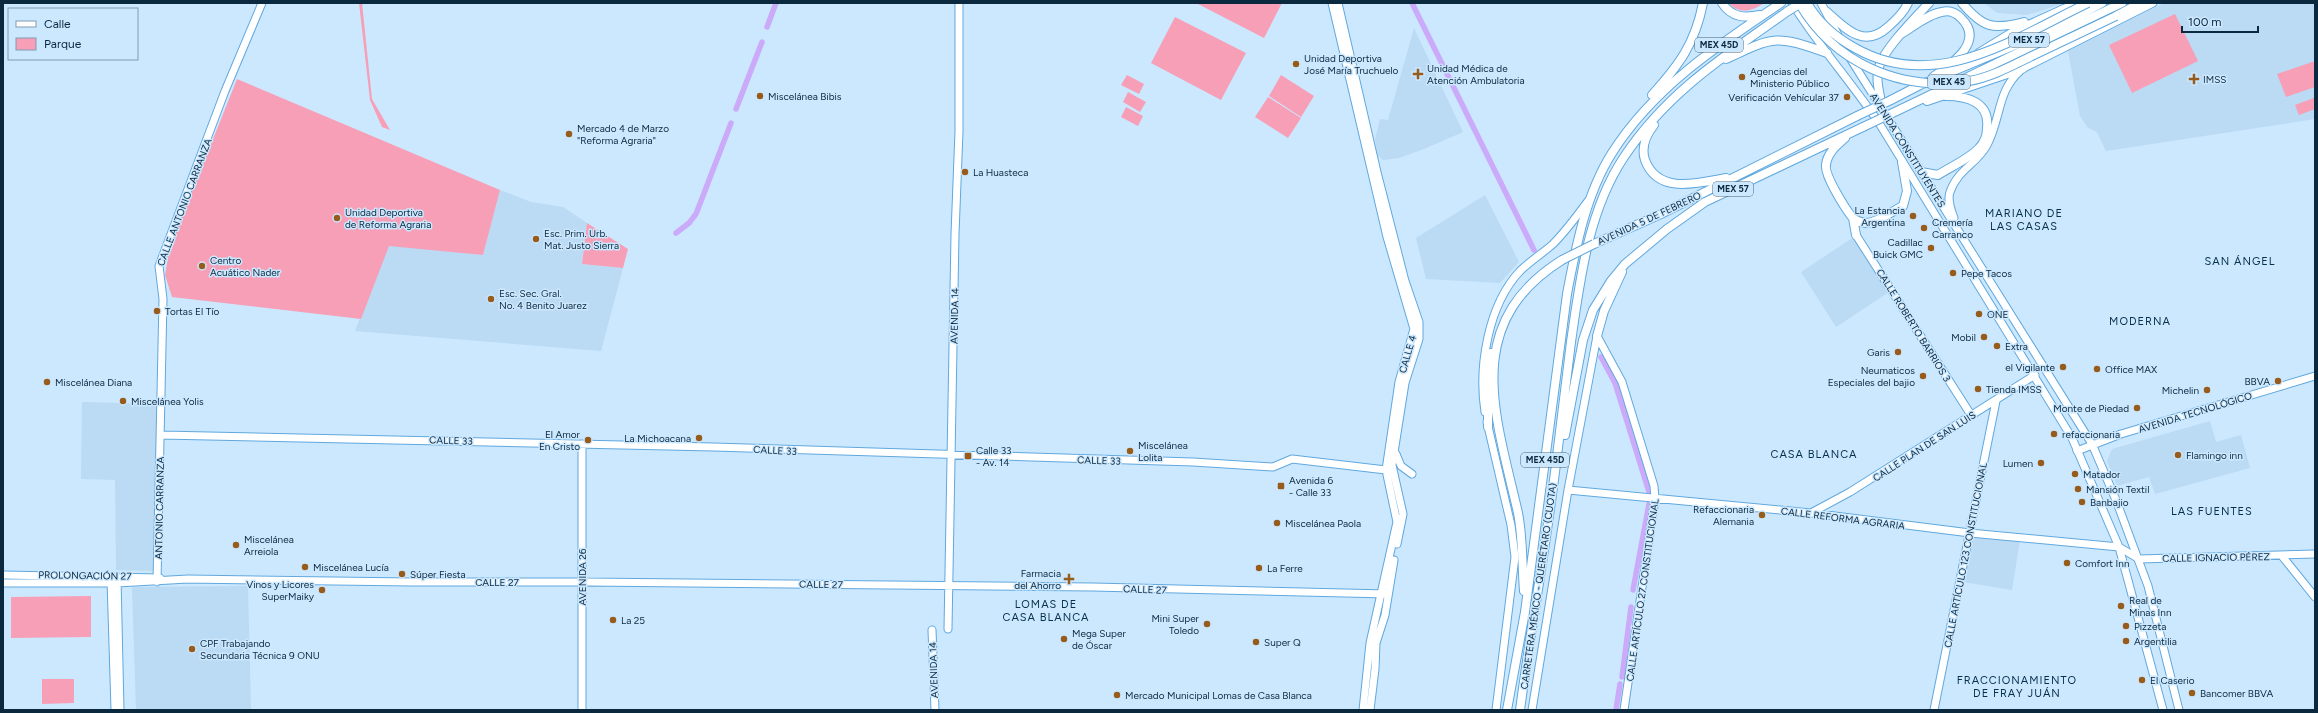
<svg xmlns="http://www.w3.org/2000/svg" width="2318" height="713" viewBox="0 0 2318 713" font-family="Figtree,sans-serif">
  <rect width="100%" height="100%" fill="#cce8ff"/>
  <path fill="#bbdaf3" d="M 1984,3 L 2062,3 L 2062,4 L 2027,15 L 1997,13 Z
    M 2164,3 L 2315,3 L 2315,119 L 2106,151 L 2097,132 L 2088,128 L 2080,116 L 2068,51 Z
    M 1414,28 L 1463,132 L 1424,149 L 1399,158 L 1383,160 L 1377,155 L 1375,139 L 1380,119 L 1388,120 Z
    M 500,190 L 531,202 L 563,207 L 587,223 L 582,264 L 623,268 L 601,351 L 355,331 L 389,245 L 483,255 Z
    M 1485,195 L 1519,262 L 1500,283 L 1426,279 L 1416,238 Z
    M 1854,237 L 1889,292 L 1836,327 L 1801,272 Z
    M 82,402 L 158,404 L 154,571 L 116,570 L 115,480 L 81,479 Z
    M 2210,421 L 2216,442 L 2241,435 L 2250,468 L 2155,494 L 2149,477 L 2117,486 L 2107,461 L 2112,449 Z
    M 1972,536 L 2020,540 L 2012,590 L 1963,582 Z
    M 248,586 L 251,710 L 136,710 L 132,587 Z"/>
  <path fill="#f69fb6" d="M 359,3 L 362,3 L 372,99 L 390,130 L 382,127 L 370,100 Z
    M 1196,3 L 1282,3 L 1264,38 Z
    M 1729,3 L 1764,3 C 1753,11 1739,15 1729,3 Z
    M 2175,14 L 2198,61 L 2132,93 L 2109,45 Z
    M 1175,17 L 1246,53 L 1221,100 L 1151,63 Z
    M 2315,61 L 2315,87 L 2286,97 L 2277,74 Z
    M 1127,75 L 1144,84 L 1139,94 L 1121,85 Z
    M 1281,75 L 1314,96 L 1301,117 L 1269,96 Z
    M 237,79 L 500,190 L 483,255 L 389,246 L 361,319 L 172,297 L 165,275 L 170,247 Z
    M 1128,92 L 1146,102 L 1140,112 L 1123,102 Z
    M 1268,97 L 1301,118 L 1288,138 L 1255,117 Z
    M 2314,98 L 2315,109 L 2299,115 L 2295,105 Z
    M 1126,107 L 1143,116 L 1138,126 L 1121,117 Z
    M 587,223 L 628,249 L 623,268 L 582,264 Z
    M 91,596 L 91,637 L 11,638 L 11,597 Z
    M 42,679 L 74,679 L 74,703 L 42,704 Z"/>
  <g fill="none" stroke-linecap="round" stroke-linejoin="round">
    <path stroke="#caaaf9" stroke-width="5.5" d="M 1412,3 L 1534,250
      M 767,27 L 776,3
      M 736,109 L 762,42
      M 676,233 L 689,223 L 696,214 L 731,123
      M 1601,357 L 1615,383 L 1649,492
      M 1633,590 L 1649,504
      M 1622,677 L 1631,607
      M 1616,710 L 1620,684"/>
    <defs>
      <path id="secondary" d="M 1332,3 L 1387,237 L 1414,329 L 1399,382 L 1386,470 L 1397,522 L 1370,643 L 1363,710
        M 1338,3 L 1377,172 L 1405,281 L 1419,322 L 1419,339 L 1405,383 L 1392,465 L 1403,514 L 1397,544
        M 2059,11 L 2076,3
        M 2022,69 L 2153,3
        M 1856,235 L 1971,415
        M 1597,336 L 1622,382 L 1654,486 L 1655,499 L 1624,710
        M 1485,412 C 1478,367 1488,305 1520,271 C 1530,261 1543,253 1553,244 C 1566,231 1577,216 1588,201
        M 1487,422 L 1511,525 L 1515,557 L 1496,710
        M 161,435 L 713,447 L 1193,462 L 1273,467 L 1292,459 L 1386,470
        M 582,444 L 582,710
        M 2077,451 L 2121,434 L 2315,376
        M 1396,454 L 1401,466 L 1412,474
        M 1568,490 L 1811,513 L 1970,533 L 2119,547 L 2139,559 L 2315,554
        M 1811,513 L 1850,492 L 2035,375
        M 2282,556 L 2315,597
        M 3,575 L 160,578
        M 117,578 L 120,710
        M 111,580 L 115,710
        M 157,582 L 163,299 L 159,266 L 225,91 L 262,3
        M 3,583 L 117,583 L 188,579 L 413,582 L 586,582 L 1093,587 L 1388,594
        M 948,629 L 955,234 L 959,131 L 959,3
        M 932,630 L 935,710
        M 1370,710 L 1375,669 L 1376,643 L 1385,615 L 1394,560
        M 1532,710 L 1568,490 L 1597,336
        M 1934,710 L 1996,401"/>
      <path id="primary" d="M 1792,3 C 1818,45 1851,82 1879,123 L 2072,438 L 2119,547 L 2163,710
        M 1821,3 L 1850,58 L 2092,444 L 2116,500 L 2148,586 L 2179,710
        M 1954,218 C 1951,210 1947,200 1950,192 C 1958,169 1977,164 1987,145 C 2001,119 1997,91 2020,71"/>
      <path id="highway" d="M 1722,3 C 1732,18 1745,18 1760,15
        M 1962,3 C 1983,28 1993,30 2024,22
        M 1827,12 C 1846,29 1864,49 1888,27 C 1895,21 1904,12 1908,3
        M 2116,16 L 2140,3
        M 1901,34 C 1913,27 1928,14 1942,12 C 1949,10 1956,13 1961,18 C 1986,42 1950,65 1933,77
        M 1979,53 L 2013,32 L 2064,9
        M 1726,59 C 1775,36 1776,35 1827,53
        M 1652,95 C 1679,65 1695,44 1703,3
        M 1891,100 L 1920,85 L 2049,31 L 2102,3
        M 1927,101 L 2022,69
        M 1882,107 C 1880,94 1875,80 1879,67 C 1884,49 1915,18 1929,3
        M 1901,109 L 2122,3
        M 1654,125 C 1646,135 1641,148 1645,160 C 1658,195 1698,183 1726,178
        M 1845,138 C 1837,145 1827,153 1826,165 C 1824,175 1845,208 1852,217 C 1855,220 1862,223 1866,223 C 1878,223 1892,211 1903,206 L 1907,191 L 1902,162
        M 1921,172 L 1938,175 C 1950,167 1969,159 1979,148 C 1984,143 1987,136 1987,128 C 1990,102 1967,96 1946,96
        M 1853,218 L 1856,235
        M 1594,244 L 1661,214 L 1857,116
        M 1597,336 L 1604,311 L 1622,272
        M 1488,427 L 1488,373 L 1491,353
        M 1565,435 L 1583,340 L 1593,310 L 1611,281 L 1625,264 L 1667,229 L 1705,202 L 1863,127
        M 1524,591 C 1522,566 1523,538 1518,513 C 1496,416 1460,324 1562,260
        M 1507,710 L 1525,612 L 1567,294 C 1576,246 1586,194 1612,153 C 1653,88 1718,45 1781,3
        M 1520,710 C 1531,628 1546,546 1556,464 C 1561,423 1566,382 1571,342 C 1580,280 1588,211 1624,157 C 1667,92 1726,55 1788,11"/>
    </defs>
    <use href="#secondary" stroke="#60a8de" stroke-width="9"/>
    <use href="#primary" stroke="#60a8de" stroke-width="9"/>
    <use href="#highway" stroke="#60a8de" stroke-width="10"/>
    <use href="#secondary" stroke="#fff" stroke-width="7"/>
    <use href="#primary" stroke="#fff" stroke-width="7"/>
    <use href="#highway" stroke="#fff" stroke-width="8"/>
    <defs>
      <path id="highway-bridge" d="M 1799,3 C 1834,63 1900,92 1969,81 C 1992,77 2013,65 2034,55 C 2061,42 2089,29 2116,16
        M 1807,3 C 1818,22 1835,37 1855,48 C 1936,94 2015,38 2088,3
        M 1788,11 L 1801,3
        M 1857,116 L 1891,100
        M 1863,127 L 1901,109
        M 1562,260 L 1594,244"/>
    </defs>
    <use href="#highway-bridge" stroke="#60a8de" stroke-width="10" stroke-linecap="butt"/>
    <use href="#highway-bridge" stroke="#fff" stroke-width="8"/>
  </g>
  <g fill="#975c1c" stroke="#cce8ff" stroke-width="1.5">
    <circle cx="1296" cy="64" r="4"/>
    <path d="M1416 68h4v4h4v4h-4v4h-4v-4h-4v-4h4z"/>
    <circle cx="1742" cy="77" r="4"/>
    <path d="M2192 73h4v4h4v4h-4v4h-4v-4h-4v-4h4z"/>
    <circle cx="760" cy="96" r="4"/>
    <circle cx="1847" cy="97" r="4"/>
    <circle cx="569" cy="134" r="4"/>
    <circle cx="965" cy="172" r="4"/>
    <circle cx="1913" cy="216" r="4"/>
    <circle cx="337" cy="218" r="4"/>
    <circle cx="1924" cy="228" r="4"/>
    <circle cx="536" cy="239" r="4"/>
    <circle cx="1931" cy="248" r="4"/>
    <circle cx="202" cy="266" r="4"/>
    <circle cx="1953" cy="273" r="4"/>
    <circle cx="491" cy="299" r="4"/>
    <circle cx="157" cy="311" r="4"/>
    <circle cx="1979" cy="314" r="4"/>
    <circle cx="1984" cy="337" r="4"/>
    <circle cx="1997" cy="346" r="4"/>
    <circle cx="1898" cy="352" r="4"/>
    <circle cx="2063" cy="367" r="4"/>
    <circle cx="2097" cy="369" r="4"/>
    <circle cx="1923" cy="376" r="4"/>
    <circle cx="2278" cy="381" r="4"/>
    <circle cx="47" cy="382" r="4"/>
    <circle cx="1978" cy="389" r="4"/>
    <circle cx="2207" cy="390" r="4"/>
    <circle cx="123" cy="401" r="4"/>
    <circle cx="2137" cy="408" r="4"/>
    <circle cx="2054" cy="434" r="4"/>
    <circle cx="699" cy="438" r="4"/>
    <circle cx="588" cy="440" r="4"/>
    <circle cx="1130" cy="451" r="4"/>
    <circle cx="2178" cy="455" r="4"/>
    <rect x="964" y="452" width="8" height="8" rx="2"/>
    <circle cx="2041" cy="463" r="4"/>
    <circle cx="2075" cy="474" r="4"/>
    <rect x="1277" y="482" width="8" height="8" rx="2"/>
    <circle cx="2078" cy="489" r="4"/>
    <circle cx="2082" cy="502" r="4"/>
    <circle cx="1762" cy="515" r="4"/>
    <circle cx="1277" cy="523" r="4"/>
    <circle cx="236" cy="545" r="4"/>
    <circle cx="2067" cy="563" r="4"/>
    <circle cx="305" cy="567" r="4"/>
    <circle cx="1259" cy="568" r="4"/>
    <circle cx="402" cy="574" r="4"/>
    <path d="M1067 573h4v4h4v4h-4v4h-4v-4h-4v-4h4z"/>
    <circle cx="322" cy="590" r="4"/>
    <circle cx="2121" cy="606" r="4"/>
    <circle cx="613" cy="620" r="4"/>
    <circle cx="1207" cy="624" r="4"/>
    <circle cx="2126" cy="626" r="4"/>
    <circle cx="1064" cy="639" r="4"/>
    <circle cx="2126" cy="641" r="4"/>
    <circle cx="1256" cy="642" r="4"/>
    <circle cx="192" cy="649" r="4"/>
    <circle cx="2142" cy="680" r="4"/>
    <circle cx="2192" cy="693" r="4"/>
    <circle cx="1117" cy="695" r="4"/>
  </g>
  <g text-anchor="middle" stroke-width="3" stroke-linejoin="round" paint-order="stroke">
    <g fill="#cce8ff" stroke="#446279" stroke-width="1">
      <rect x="2009" y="33" width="40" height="14" rx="3"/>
      <rect x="1695" y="38" width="48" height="14" rx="3"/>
      <rect x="1928" y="75" width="42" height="14" rx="3"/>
      <rect x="1713" y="182" width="40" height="14" rx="3"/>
      <rect x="1521" y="453" width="48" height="14" rx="3"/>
    </g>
    <g font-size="9" font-weight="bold" fill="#0a293f">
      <text x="2029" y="43">MEX 57</text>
      <text x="1719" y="48">MEX 45D</text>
      <text x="1949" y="85">MEX 45</text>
      <text x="1733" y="192">MEX 57</text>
      <text x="1545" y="463">MEX 45D</text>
    </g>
    <g font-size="10" fill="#0a293f" stroke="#cce8ff" text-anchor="start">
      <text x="1304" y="62">Unidad Deportiva<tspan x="1304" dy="12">José María Truchuelo</tspan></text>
      <text x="1427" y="72">Unidad Médica de<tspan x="1427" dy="12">Atención Ambulatoria</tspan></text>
      <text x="1750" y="75">Agencias del<tspan x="1750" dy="12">Ministerio Público</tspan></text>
      <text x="2203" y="83">IMSS</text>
      <text x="768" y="100">Miscelánea Bibis</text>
      <text x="1839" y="101" text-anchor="end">Verificación Vehícular 37</text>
      <text x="577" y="132">Mercado 4 de Marzo<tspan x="577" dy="12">"Reforma Agraria"</tspan></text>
      <text x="973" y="176">La Huasteca</text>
      <text x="1905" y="214" text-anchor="end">La Estancia<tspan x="1905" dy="12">Argentina</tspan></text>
      <text x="345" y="216">Unidad Deportiva<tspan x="345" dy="12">de Reforma Agraria</tspan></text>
      <text x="1932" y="226">Cremería<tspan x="1932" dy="12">Carranco</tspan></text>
      <text x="544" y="237">Esc. Prim. Urb.<tspan x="544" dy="12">Mat. Justo Sierra</tspan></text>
      <text x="1923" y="246" text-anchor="end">Cadillac<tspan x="1923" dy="12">Buick GMC</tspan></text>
      <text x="210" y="264">Centro<tspan x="210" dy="12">Acuático Nader</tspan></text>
      <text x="1961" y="277">Pepe Tacos</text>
      <text x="499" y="297">Esc. Sec. Gral.<tspan x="499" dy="12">No. 4 Benito Juarez</tspan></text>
      <text x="165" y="315">Tortas El Tío</text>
      <text x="1987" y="318">ONE</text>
      <text x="1976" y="341" text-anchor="end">Mobil</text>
      <text x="2005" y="350">Extra</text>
      <text x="1890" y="356" text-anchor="end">Garis</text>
      <text x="2055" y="371" text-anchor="end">el Vigilante</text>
      <text x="2105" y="373">Office MAX</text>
      <text x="1915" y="374" text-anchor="end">Neumaticos<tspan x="1915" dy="12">Especiales del bajio</tspan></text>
      <text x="2270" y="385" text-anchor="end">BBVA</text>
      <text x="55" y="386">Miscelánea Diana</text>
      <text x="1986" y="393">Tienda IMSS</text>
      <text x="2199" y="394" text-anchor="end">Michelin</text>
      <text x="131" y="405">Miscelánea Yolis</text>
      <text x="2129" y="412" text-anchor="end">Monte de Piedad</text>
      <text x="580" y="438" text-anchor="end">El Amor<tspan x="580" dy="12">En Cristo</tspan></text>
      <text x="2062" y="438">refaccionaria</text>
      <text x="691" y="442" text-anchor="end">La Michoacana</text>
      <text x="1138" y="449">Miscelánea<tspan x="1138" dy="12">Lolita</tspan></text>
      <text x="976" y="454">Calle 33<tspan x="976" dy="12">- Av. 14</tspan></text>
      <text x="2186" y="459">Flamingo inn</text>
      <text x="2033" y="467" text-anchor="end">Lumen</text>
      <text x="2083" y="478">Matador</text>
      <text x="1289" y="484">Avenida 6<tspan x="1289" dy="12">- Calle 33</tspan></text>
      <text x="2086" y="493">Mansión Textil</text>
      <text x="2090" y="506">Banbajio</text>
      <text x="1754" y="513" text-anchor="end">Refaccionaria<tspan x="1754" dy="12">Alemania</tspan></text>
      <text x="1285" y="527">Miscelánea Paola</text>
      <text x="244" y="543">Miscelánea<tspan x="244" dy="12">Arreiola</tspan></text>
      <text x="2075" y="567">Comfort Inn</text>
      <text x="313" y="571">Miscelánea Lucía</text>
      <text x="1267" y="572">La Ferre</text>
      <text x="1061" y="577" text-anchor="end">Farmacia<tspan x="1061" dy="12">del Ahorro</tspan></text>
      <text x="410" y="578">Súper Fiesta</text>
      <text x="314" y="588" text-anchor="end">Vinos y Licores<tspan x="314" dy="12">SuperMaiky</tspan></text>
      <text x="2129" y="604">Real de<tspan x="2129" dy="12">Minas Inn</tspan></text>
      <text x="1199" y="622" text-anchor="end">Mini Super<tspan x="1199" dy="12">Toledo</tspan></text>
      <text x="621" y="624">La 25</text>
      <text x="2134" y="630">Pizzeta</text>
      <text x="1072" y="637">Mega Super<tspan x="1072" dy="12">de Óscar</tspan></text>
      <text x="2134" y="645">Argentilia</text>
      <text x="1264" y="646">Super Q</text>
      <text x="200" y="647">CPF Trabajando<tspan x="200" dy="12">Secundaria Técnica 9 ONU</tspan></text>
      <text x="2150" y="684">El Caserio</text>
      <text x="2200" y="697">Bancomer BBVA</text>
      <text x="1125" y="699">Mercado Municipal Lomas de Casa Blanca</text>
    </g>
    <g font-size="10" fill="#0a293f" stroke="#cce8ff">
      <text transform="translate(1908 150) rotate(58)" y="4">AVENIDA CONSTITUYENTES</text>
      <text transform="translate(184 202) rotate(-69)" y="4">CALLE ANTONIO CARRANZA</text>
      <text transform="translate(1649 218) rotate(-25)" y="4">AVENIDA 5 DE FEBRERO</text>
      <text transform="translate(954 316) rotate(-89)" y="4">AVENIDA 14</text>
      <text transform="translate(1914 325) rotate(58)" y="4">CALLE ROBERTO BARRIOS 3</text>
      <text transform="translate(1407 354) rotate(-74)" y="4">CALLE 4</text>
      <text transform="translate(2195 412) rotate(-17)" y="4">AVENIDA TECNOLÓGICO</text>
      <text transform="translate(451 440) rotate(2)" y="4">CALLE 33</text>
      <text transform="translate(1924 446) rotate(-33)" y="4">CALLE PLAN DE SAN LUIS</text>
      <text transform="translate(775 450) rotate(3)" y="4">CALLE 33</text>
      <text transform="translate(1099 460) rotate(2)" y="4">CALLE 33</text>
      <text transform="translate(159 508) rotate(-89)" y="4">ANTONIO CARRANZA</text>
      <text transform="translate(1843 518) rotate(7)" y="4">CALLE REFORMA AGRARIA</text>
      <text transform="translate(1965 555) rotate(-79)" y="4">CALLE ARTÍCULO 123 CONSTITUCIONAL</text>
      <text transform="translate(2216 557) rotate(-1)" y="4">CALLE IGNACIO PÉREZ</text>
      <text transform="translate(85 575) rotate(1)" y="4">PROLONGACIÓN 27</text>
      <text transform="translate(582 577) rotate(-90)" y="4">AVENIDA 26</text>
      <text x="497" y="586">CALLE 27</text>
      <text transform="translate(821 584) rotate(1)" y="4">CALLE 27</text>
      <text transform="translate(1538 586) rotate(-82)" y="4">CARRETERA MÉXICO - QUERÉTARO (CUOTA)</text>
      <text transform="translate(1145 589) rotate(2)" y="4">CALLE 27</text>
      <text transform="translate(1642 590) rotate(-82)" y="4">CALLE ARTÍCULO 27 CONSTITUCIONAL</text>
      <text transform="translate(933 670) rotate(-92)" y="4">AVENIDA 14</text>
    </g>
    <g font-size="11" letter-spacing="1" fill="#07304a" stroke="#cce8ff">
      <text x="2024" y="217">MARIANO DE<tspan x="2024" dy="13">LAS CASAS</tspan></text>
      <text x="2240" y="265">SAN ÁNGEL</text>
      <text x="2140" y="325">MODERNA</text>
      <text x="1814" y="458">CASA BLANCA</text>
      <text x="2212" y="515">LAS FUENTES</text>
      <text x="1046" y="608">LOMAS DE<tspan x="1046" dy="13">CASA BLANCA</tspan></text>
      <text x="2017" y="684">FRACCIONAMIENTO<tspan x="2017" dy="13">DE FRAY JUÁN</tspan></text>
    </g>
  </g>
  <rect width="2318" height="713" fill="none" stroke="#0a293f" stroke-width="8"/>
  <rect x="8" y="8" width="130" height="52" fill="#cce8ff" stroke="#7e9cb2"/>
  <rect x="16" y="21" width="20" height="6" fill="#ffffff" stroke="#7e9cb2"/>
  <text x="44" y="28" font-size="12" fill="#0a293f">Calle</text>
  <rect x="16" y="38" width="20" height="12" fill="#f69fb6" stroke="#7e9cb2"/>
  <text x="44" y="48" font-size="12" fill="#0a293f">Parque</text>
  <path d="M2182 26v6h76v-6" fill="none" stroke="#0a293f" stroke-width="2"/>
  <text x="2188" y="26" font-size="12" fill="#0a293f" stroke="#cce8ff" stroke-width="3" paint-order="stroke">100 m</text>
</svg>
